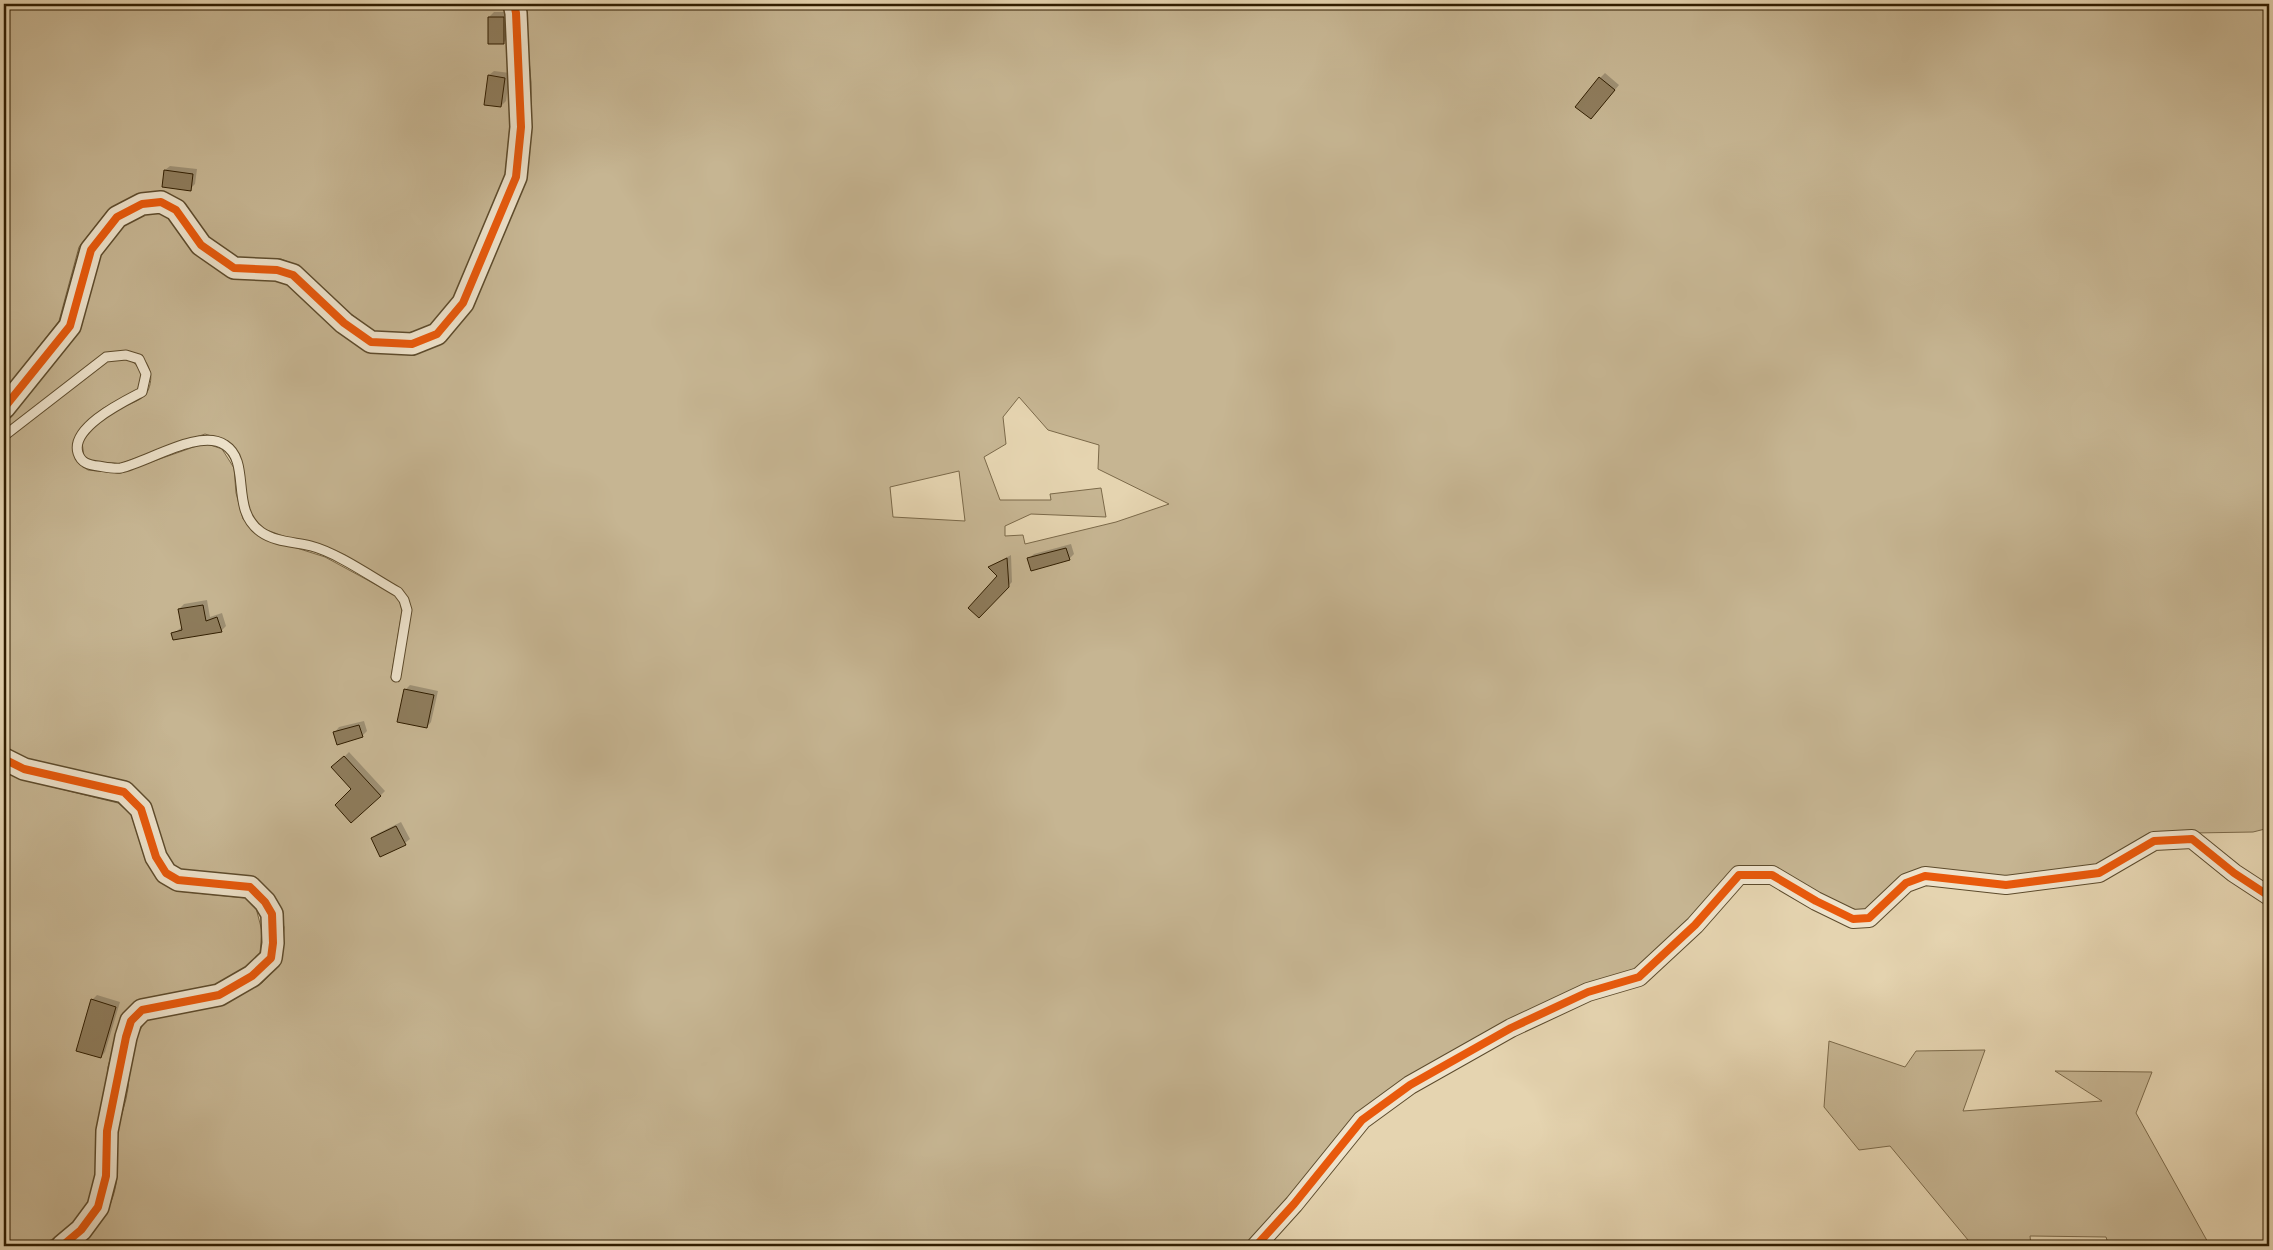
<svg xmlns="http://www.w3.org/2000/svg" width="2273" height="1250" viewBox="0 0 2273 1250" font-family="'Libre Bodoni',serif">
  <rect width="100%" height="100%" fill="#e5d4b0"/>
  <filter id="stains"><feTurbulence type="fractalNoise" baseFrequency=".004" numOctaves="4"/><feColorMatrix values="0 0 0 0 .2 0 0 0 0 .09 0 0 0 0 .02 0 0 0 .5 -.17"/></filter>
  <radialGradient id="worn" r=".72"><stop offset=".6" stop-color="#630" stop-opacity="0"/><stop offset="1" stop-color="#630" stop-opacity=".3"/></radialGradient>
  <path fill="#c6b592" stroke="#7b6949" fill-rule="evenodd" d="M 4,4 L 503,4 L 506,16 L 510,80 L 510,126 L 505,176 L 454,297 L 433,325 L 409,334 L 375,332 L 351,314 L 299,266 L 281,259 L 237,258 L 208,237 L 184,202 L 164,192 L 139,195 L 109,209 L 79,247 L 59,321 L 4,391 Z
    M 524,4 L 2269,4 L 2269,828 L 2253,832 L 2194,833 L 2097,867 L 2006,879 L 1925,870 L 1866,912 L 1854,913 L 1736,870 L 1689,921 L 1636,971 L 1406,1080 L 1247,1246 L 79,1246 C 99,1228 116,1203 117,1174 C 118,1161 115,1146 117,1132 C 120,1117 126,1104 128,1088 C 130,1066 132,1036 147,1020 L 218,1006 L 262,983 L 281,963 L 284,927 L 275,897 L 256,877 L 183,871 L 173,865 L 166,853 L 150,804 L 129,782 L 28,759 L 6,749 L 4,746 L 4,442 L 107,361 C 127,359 133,356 142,375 L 138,389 L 102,409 L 83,427 L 73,443 L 73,450 L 78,463 L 88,470 L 120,473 L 205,443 L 222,449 L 234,468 L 236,493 L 243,519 L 259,536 L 325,557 L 395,595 L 400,602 L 402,611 L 391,678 L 399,682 L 411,611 L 401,589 L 297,541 L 264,529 L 251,515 L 244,491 L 243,467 L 238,454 L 228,441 L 205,434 L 119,464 L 90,461 L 84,457 L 82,442 C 92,429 102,419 116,411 C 124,405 140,402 146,394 C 150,388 152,379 150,372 C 145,349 122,349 103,354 L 4,431 L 4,426 L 37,383 L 100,256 L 124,225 L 146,214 L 160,213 L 169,218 L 194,253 L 231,279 L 276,280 L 287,284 L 339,331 L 368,352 L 413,355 L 445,342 L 472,308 L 531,128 L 531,82 ZM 1019,397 L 1048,430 L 1099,445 L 1098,469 L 1169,504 L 1116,522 L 1025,544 L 1023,535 L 1005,536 L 1005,526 L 1031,514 L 1106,517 L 1101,488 L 1050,494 L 1051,500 L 1000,500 L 984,457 L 1006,444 L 1003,417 ZM 959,471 L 965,521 L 893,517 L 890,487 Z
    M 4,771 L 20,779 L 118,803 L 131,814 L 146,862 L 159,881 L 176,891 L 246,898 L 256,908 L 262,931 L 260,953 L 247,967 L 215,985 L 136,1001 L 122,1016 L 108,1067 L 106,1101 L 96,1130 L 96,1173 L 88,1202 L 74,1222 L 53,1239 L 36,1246 L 4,1246 Z
    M 1829,1041 L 1905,1067 L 1916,1051 L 1985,1050 L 1963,1111 L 2102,1101 L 2055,1071 L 2152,1072 L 2136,1113 L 2210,1246 L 2109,1246 L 2106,1237 L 2030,1236 L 2031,1246 L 1973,1246 L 1890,1146 L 1859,1150 L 1824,1107 Z"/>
  <path fill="#0003" d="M 494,12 L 508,12 L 508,38 L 503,43 L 489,17 Z
    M 494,71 L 510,73 L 506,101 L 501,106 L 489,75 Z
    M 1605,73 L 1619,85 L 1596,113 L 1600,78 Z
    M 170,166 L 197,169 L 195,184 L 190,189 L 165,170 Z
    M 1071,544 L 1074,554 L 1069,559 L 1029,558 L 1034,554 Z
    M 1011,555 L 1012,582 L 979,617 L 999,576 L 989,567 Z
    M 207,600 L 210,617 L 222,613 L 226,626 L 221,631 L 173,634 L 182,627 L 179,609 L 184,604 Z
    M 410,685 L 438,691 L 431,722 L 427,727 L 405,690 Z
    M 364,721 L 367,731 L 362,736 L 335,732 L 339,727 Z
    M 349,752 L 385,791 L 380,796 L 353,789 L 333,768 Z
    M 401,822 L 410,839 L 405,843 L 373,838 L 377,834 Z
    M 97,995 L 120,1002 L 105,1052 L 101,1057 L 92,1000 Z"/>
  <path fill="#8e7c5c" stroke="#301d00" d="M 488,17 L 504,17 L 504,44 L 488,44 Z
    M 488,75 L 505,78 L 501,107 L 484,105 Z
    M 1599,77 L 1615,90 L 1591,119 L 1575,107 Z
    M 164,170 L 193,174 L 191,191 L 162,187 Z
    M 1066,548 L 1070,560 L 1031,571 L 1027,558 Z
    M 1007,558 L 1009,587 L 979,618 L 968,608 L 997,576 L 988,567 Z
    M 203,605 L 206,621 L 217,617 L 222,632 L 173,640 L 171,633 L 182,630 L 178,609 Z
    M 404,689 L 434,695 L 427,728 L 397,722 Z
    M 359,725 L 363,737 L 337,745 L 333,732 Z
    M 344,756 L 381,796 L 351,823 L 335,805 L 351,789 L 331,767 Z
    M 396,826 L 406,845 L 380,857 L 371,838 Z
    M 91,999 L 116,1007 L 101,1058 L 76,1051 Z"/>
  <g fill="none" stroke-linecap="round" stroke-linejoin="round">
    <defs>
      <path id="service" d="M 4,436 L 106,357 L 126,355 L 139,359 L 146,374 L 142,392 C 125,401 70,427 78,453 C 81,463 89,465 98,466 C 105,467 114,469 121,468 C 148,462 200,428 225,445 C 252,462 229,510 261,532 C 275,542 295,542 311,546 C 338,553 373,578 398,592 L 404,600 L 407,610 L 396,677"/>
      <path id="minor" d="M 1256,1246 L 1294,1204 L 1362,1120 L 1410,1085 L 1511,1028 L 1588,992 L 1639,977 L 1695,925 L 1739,875 L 1772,875 L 1816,901 L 1853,919 L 1869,918 L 1906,883 L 1925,876 L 2006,885 L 2099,873 L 2154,841 L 2192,839 L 2234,873 L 2269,896"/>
      <path id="tertiary" d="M 4,408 L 70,326 L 91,250 L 117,217 L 142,204 L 161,202 L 176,210 L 201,245 L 234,268 L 277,270 L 293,275 L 344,323 L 371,342 L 412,344 L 437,334 L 463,303 L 516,177 L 521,127 L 516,13 L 514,4
        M 4,759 L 24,769 L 124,792 L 141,809 L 156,857 L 166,873 L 178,880 L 250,887 L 265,902 L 272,914 L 273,943 L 271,958 L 252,976 L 219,995 L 142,1010 L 131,1021 L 126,1037 L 107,1131 L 106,1176 L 98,1207 L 81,1230 L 62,1246"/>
    </defs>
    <use href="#service" stroke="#5d4b2c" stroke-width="11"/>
    <use href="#minor" stroke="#5d4b2c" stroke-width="20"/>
    <use href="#tertiary" stroke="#5d4b2c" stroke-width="24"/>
    <use href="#service" stroke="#eee3cc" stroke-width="9"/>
    <use href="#minor" stroke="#eee3cc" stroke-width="18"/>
    <use href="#tertiary" stroke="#eee3cc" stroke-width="21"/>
    <defs>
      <path id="cycleway" d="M 4,408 L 70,326 L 91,250 L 117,217 L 142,204 L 161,202 L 176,210 L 201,245 L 234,268 L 277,270 L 293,275 L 344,323 L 371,342 L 412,344 L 437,334 L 463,303 L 516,177 L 521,127 L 516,13 L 514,4
        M 4,759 L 24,769 L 124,792 L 141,809 L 156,857 L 166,873 L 178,880 L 250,887 L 265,902 L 272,914 L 273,943 L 271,958 L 252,976 L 219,995 L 142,1010 L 131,1021 L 126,1037 L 107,1131 L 106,1176 L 98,1207 L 81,1230 L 62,1246
        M 1256,1246 L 1294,1204 L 1362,1120 L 1410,1085 L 1511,1028 L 1588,992 L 1639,977 L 1695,925 L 1739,875 L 1772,875 L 1816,901 L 1853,919 L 1869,918 L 1906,883 L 1925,876 L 2006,885 L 2099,873 L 2154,841 L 2192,839 L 2234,873 L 2269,896"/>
    </defs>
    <use href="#cycleway" stroke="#eee3cc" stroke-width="11"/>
    <use href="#cycleway" stroke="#e8590c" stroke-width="8"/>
  </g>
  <rect width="2273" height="1250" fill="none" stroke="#e5d4b0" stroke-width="20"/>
  <rect x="5" y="5" width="2263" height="1240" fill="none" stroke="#301d00" stroke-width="2.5"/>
  <rect x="10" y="10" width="2253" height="1230" fill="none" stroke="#301d00"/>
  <rect width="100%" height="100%" filter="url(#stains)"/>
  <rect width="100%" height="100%" fill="url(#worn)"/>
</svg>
